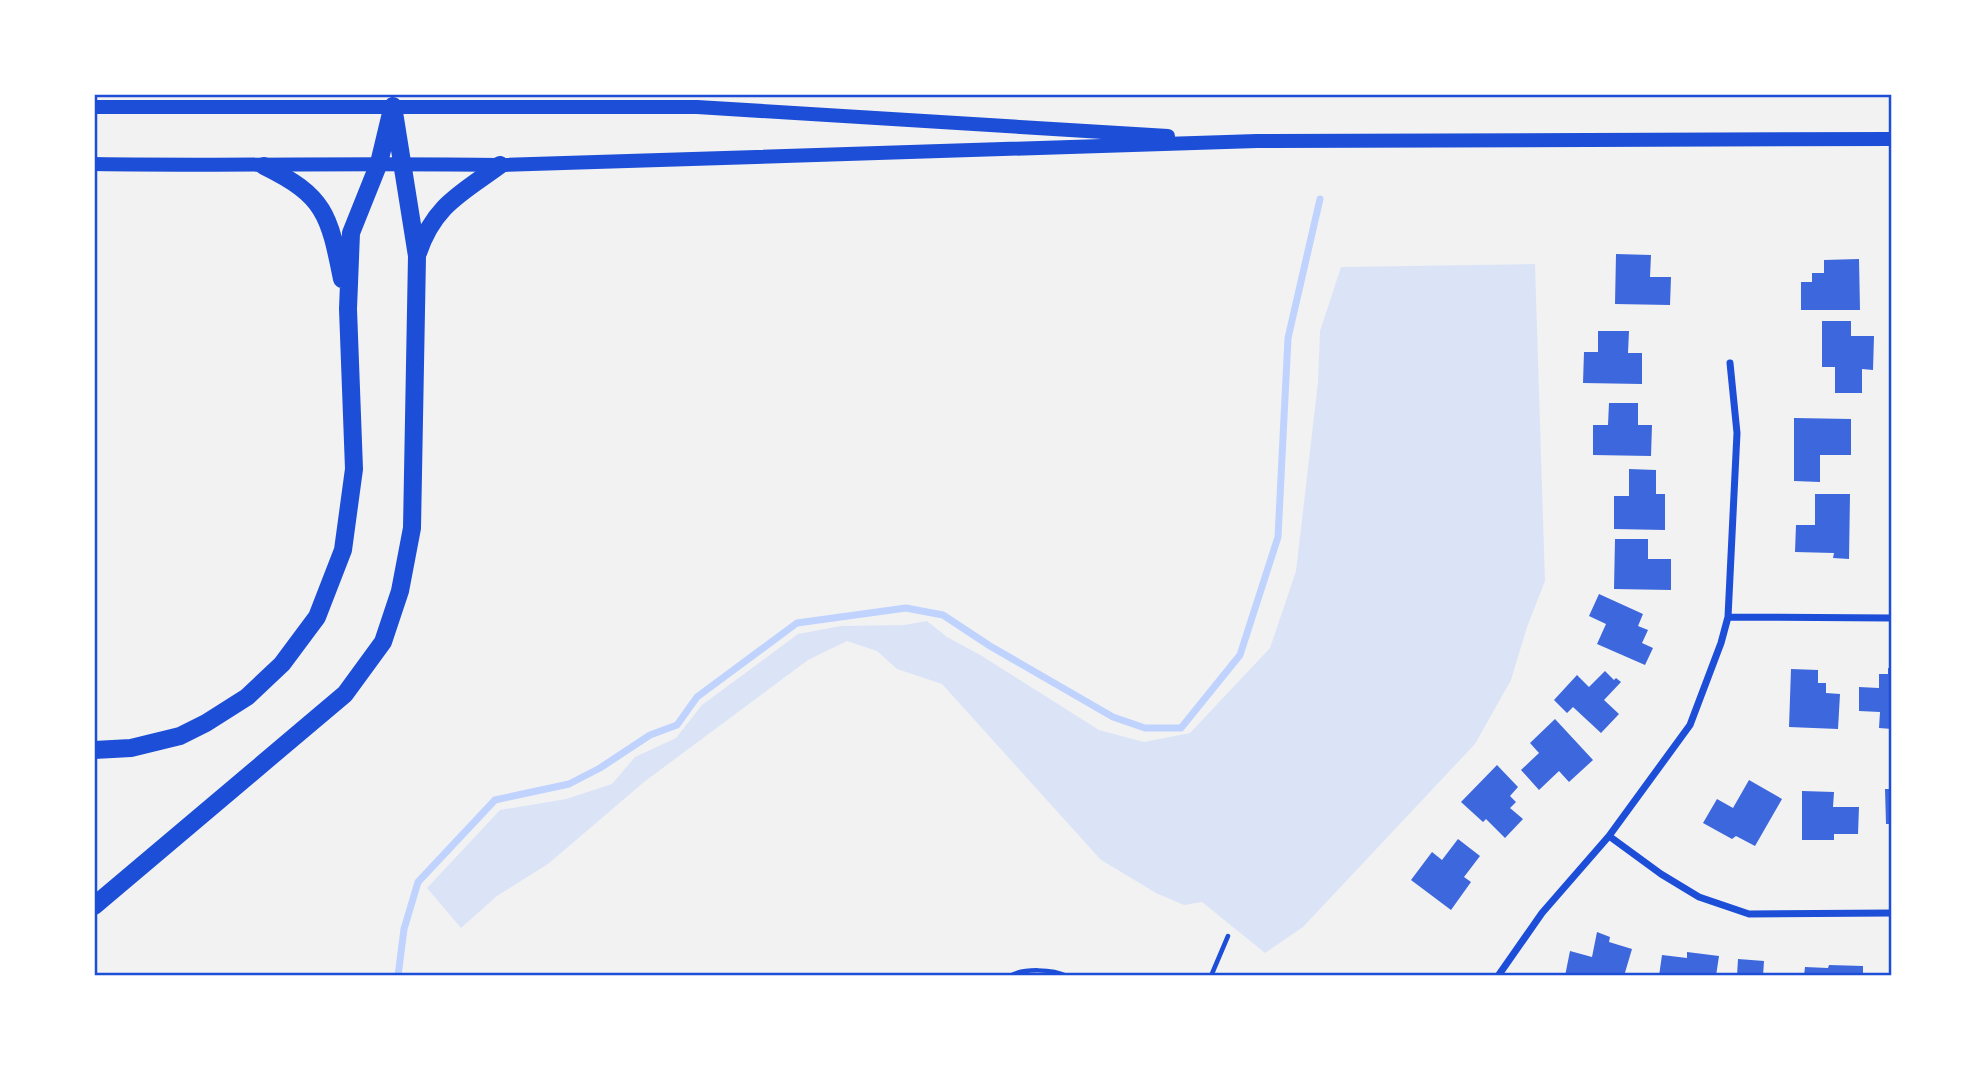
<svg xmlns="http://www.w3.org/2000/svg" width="1986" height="1070" viewBox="0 0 1986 1070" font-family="Bitter,serif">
  <rect width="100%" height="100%" fill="#f2f2f2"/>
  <path fill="#dbe4f7" d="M 1535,264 L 1545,581 L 1527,627 L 1511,680 L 1475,744 L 1303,927 L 1265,953 L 1202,902 L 1184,905 L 1156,893 L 1101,860 L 942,684 L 897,669 L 877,651 L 847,641 L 808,660 L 644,782 L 548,864 L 497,896 L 461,928 L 427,888 L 500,810 L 566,799 L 612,784 L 635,757 L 676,738 L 702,705 L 798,634 L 841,626 L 904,625 L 927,621 L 947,637 L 982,656 L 1099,730 L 1144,742 L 1190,733 L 1270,648 L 1296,571 L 1318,382 L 1320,331 L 1341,267 Z"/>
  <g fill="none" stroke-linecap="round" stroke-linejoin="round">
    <path stroke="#bfd3fe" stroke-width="7" d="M 398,976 L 404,929 L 418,882 L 495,800 L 569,784 L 600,768 L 650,735 L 677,725 L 697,697 L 797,623 L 906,608 L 943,615 L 990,646 L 1113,717 L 1145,728 L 1181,728 L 1240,655 L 1278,537 L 1288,338 L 1320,199"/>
  </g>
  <path fill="#3d67dc" d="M 1616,254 L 1651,255 L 1650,277 L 1671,277 L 1670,305 L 1615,304 Z
    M 1859,259 L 1860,310 L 1801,310 L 1801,282 L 1812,282 L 1812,273 L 1824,273 L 1824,260 Z
    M 1822,321 L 1851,321 L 1851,336 L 1874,336 L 1873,370 L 1862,369 L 1862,393 L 1835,393 L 1835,367 L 1822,367 Z
    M 1598,331 L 1629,331 L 1628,353 L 1642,353 L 1642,384 L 1583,383 L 1584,352 L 1598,352 Z
    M 1609,403 L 1638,403 L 1638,425 L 1652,425 L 1651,456 L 1593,455 L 1593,425 L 1608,425 Z
    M 1794,418 L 1851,419 L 1851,455 L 1820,455 L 1820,482 L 1794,481 Z
    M 1629,469 L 1656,470 L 1656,494 L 1665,494 L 1665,530 L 1614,529 L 1614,496 L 1629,496 Z
    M 1815,494 L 1850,494 L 1849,559 L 1833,558 L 1834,553 L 1795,552 L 1796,525 L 1815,525 Z
    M 1615,539 L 1648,539 L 1648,559 L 1671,559 L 1671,590 L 1614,589 Z
    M 1599,594 L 1643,614 L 1638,626 L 1648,630 L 1642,643 L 1653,648 L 1645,665 L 1597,644 L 1606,624 L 1589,616 Z
    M 1888,668 L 1892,668 L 1892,729 L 1879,728 L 1880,712 L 1859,711 L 1859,687 L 1879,688 L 1879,674 L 1888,674 Z
    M 1791,669 L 1818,670 L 1818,683 L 1826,683 L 1826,693 L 1840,694 L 1838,729 L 1789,727 Z
    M 1605,671 L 1614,680 L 1616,678 L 1621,682 L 1604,700 L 1619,714 L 1601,733 L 1573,707 L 1567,713 L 1554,700 L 1577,675 L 1589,687 Z
    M 1555,719 L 1593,760 L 1569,782 L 1559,771 L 1539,790 L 1521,770 L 1539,753 L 1530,743 Z
    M 1497,765 L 1518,787 L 1510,796 L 1516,802 L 1510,808 L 1523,819 L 1505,838 L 1486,819 L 1483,822 L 1461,802 Z
    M 1749,780 L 1782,799 L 1755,846 L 1736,836 L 1732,839 L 1703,823 L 1717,799 L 1733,808 Z
    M 1885,789 L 1892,789 L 1892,824 L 1886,824 Z
    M 1802,791 L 1834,792 L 1833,807 L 1859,807 L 1858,834 L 1834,834 L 1834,840 L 1802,840 Z
    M 1458,839 L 1480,856 L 1464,877 L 1471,882 L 1451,910 L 1411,880 L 1432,852 L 1442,860 Z
    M 1597,932 L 1610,937 L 1609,942 L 1632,949 L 1624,976 L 1565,976 L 1570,951 L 1592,957 Z
    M 1687,952 L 1719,956 L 1716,976 L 1659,976 L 1662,955 L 1687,958 Z
    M 1738,959 L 1764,961 L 1763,976 L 1737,976 Z
    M 1829,965 L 1863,966 L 1863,976 L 1804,976 L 1805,967 L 1828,968 Z"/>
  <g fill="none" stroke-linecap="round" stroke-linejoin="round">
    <path stroke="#1d4ed8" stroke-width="4.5" d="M 1010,976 C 1023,968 1053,969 1067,976
      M 1211,976 L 1228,936"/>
    <path stroke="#1d4ed8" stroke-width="7" d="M 1728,617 L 1892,618
      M 1609,836 L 1661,874 L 1699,897 L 1749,914 L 1892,913
      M 1498,976 L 1542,913 L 1609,836 L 1690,725 L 1721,643 L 1728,617 L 1737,433 L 1730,363"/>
    <path stroke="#1d4ed8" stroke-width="14" d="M 94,107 L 697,107 L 1168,136
      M 94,164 C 230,166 365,163 500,165 L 1257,141 L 1892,139"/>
    <path stroke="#1d4ed8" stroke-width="18" d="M 264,166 C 325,196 329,214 342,279
      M 418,253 C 434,205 462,193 500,165
      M 94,750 L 131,748 L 180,736 L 206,723 L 247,697 L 282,664 L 317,617 L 343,550 L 354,469 L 348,309 L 351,233 L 379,163 L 391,113
      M 94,906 L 345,694 L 383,642 L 400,591 L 412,528 L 417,256 L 393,106"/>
  </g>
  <rect width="1986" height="1070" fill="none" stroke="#ffffff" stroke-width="192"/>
  <rect x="96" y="96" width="1794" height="878" fill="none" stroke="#1d4ed8" stroke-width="2.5"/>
</svg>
